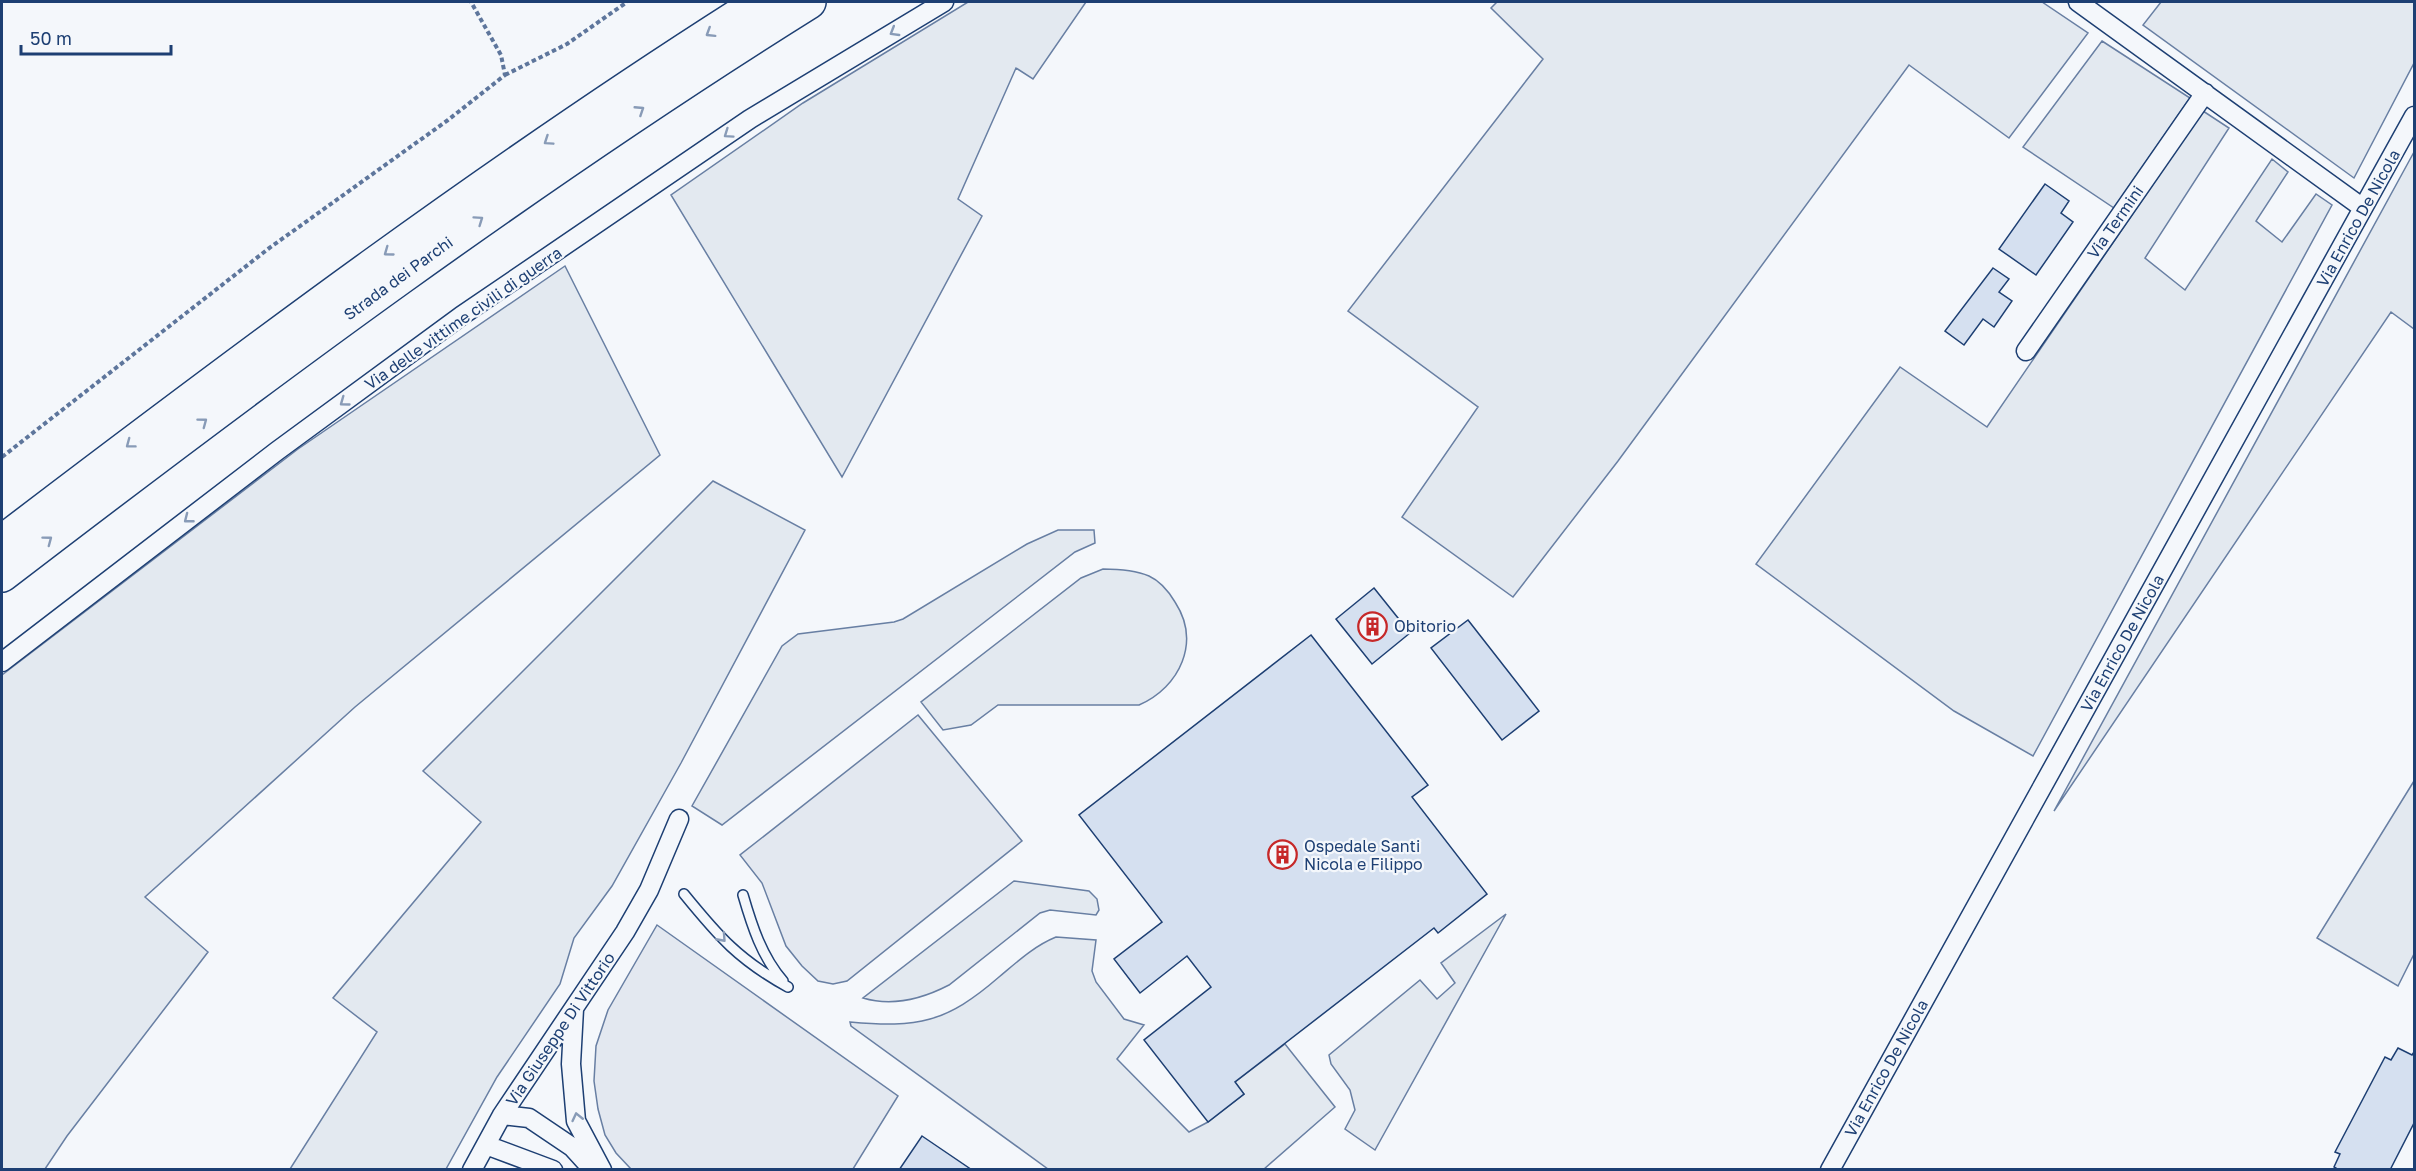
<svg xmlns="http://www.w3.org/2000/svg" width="2416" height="1171" viewBox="0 0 2416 1171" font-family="'Golos Text',sans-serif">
  <rect width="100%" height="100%" fill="#f4f7fb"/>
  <path fill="#e3e9f0" stroke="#687fa3" stroke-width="1.5" d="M 968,2 L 1086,2 L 1033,79 L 1016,68 L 958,199 L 982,216 L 842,477 L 671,195 L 803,103 Z
    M 1497,2 L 2042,2 L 2088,33 L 2009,138 L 1909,65 L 1618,461 L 1513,597 L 1402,517 L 1478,407 L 1348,311 L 1543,59 L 1491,8 Z
    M 2161,2 L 2414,2 L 2414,63 L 2354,178 L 2143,25 Z
    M 2102,41 L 2190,98 L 2114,208 L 2023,147 Z
    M 2203,111 L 2229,128 L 2145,258 L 2185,290 L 2272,159 L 2288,172 L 2256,221 L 2282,242 L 2316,194 L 2332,205 L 2033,756 L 1954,711 L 1756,564 L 1900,367 L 1987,427 Z
    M 2414,152 L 2414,329 L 2391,312 L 2054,811 Z
    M 565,266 L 660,455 L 355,707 L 145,897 L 208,952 L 67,1136 L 45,1169 L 2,1169 L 2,675 L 298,449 Z
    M 713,481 L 805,530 L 681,763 L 612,886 L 574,938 L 560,984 L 497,1077 L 446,1169 L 290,1169 L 377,1032 L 333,998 L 481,822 L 423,771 Z
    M 1058,530 L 1094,530 L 1095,543 L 1075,552 L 722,825 L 692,806 L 782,646 L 798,634 L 894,622 L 903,619 L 1027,544 Z
    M 1103,569 C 1118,569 1135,570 1149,576 C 1160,581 1169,592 1175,602 C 1201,642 1180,687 1139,705 L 998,705 L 971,725 L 943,730 L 921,702 L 1081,578 Z
    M 2414,781 L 2414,954 L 2398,986 L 2317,938 Z
    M 1014,881 L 1089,891 L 1097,899 L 1099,910 L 1096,915 L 1050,910 L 1040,913 L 949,985 C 922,999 893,1007 863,998 Z
    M 1506,914 L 1375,1150 L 1345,1129 L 1355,1110 L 1350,1090 L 1331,1064 L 1329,1055 L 1420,980 L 1437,999 L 1455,983 L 1441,963 Z
    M 1056,937 L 1096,940 L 1092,971 L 1096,982 L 1124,1019 L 1144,1025 L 1117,1059 L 1189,1132 L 1208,1122 L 1244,1094 L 1235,1082 L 1285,1044 L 1335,1107 L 1264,1169 L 1048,1169 L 851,1026 L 850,1022 C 918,1028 946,1023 999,977 C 1017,962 1034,946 1056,937 Z"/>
  <path fill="#e3e8f0" stroke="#687fa3" stroke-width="1.5" d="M 918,715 L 1022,841 L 847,981 L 833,984 L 818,981 L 802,966 L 786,946 L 762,883 L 740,855 Z
    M 657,925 L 898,1096 L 853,1169 L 631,1169 L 616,1153 L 605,1135 L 598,1109 L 594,1081 L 596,1046 L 608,1010 Z"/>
  <path fill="#d5e0f0" stroke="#1d3f73" stroke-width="1.5" d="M 2045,184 L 2069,201 L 2061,213 L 2073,222 L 2036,275 L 1999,249 Z
    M 1993,268 L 2009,279 L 1999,292 L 2012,301 L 1994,327 L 1983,319 L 1964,345 L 1945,331 Z
    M 1374,588 L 1410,633 L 1372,664 L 1336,619 Z
    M 1468,620 L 1539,711 L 1502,740 L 1431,648 Z
    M 1311,635 L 1428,785 L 1412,797 L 1487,894 L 1438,933 L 1434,928 L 1235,1082 L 1244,1094 L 1208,1122 L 1144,1040 L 1211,987 L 1187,956 L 1140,993 L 1114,959 L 1162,922 L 1079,815 Z
    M 2398,1048 L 2412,1055 L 2414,1052 L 2414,1123 L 2390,1170 L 2339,1170 L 2334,1167 L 2340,1154 L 2335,1152 L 2385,1057 L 2391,1060 Z
    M 922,1136 L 972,1170 L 899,1170 Z"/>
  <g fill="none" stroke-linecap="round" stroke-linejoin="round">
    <defs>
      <path id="service" d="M 684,894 C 719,937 739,960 788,987
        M 743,895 C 752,926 762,957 783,981"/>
      <path id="minor" d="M 2078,2 L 2363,208
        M 2026,351 L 2205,93
        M 2,662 L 277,451 L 461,316 L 750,119 L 944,2
        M 574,1009 L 571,1064 L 576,1121 L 602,1170
        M 502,1115 L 529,1118 L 572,1147 L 593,1170
        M 486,1145 L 553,1170
        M 472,1170 L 502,1115 L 625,932 L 649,890 L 679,819
        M 1830,1170 L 2414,116"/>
      <path id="motorway" d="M 2,542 C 249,354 497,168 760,2
        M 2,575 C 264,374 529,177 809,2"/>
    </defs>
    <use href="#service" stroke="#1d3f73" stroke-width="12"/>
    <use href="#minor" stroke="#1d3f73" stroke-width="21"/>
    <use href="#motorway" stroke="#1d3f73" stroke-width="36"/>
    <path stroke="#5e769c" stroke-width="4" stroke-dasharray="4.5 3" stroke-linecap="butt" d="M 505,75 L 567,44 L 627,2
      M 2,457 L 268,249 L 448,120 L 505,75 L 501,55 L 471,2"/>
    <use href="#service" stroke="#f4f7fb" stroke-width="9"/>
    <use href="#minor" stroke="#f4f7fb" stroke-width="18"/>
    <use href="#motorway" stroke="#f4f7fb" stroke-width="33"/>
  </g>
  <defs><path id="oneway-chevron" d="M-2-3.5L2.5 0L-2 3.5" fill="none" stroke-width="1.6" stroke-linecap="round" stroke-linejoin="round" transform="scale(1.5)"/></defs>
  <g stroke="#889bb7">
    <use href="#oneway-chevron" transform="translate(894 32) rotate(149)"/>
    <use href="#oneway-chevron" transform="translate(710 33) rotate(148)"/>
    <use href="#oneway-chevron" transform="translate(640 110) rotate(-33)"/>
    <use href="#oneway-chevron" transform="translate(728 134) rotate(145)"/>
    <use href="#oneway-chevron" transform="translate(548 141) rotate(146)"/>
    <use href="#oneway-chevron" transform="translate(479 220) rotate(-35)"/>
    <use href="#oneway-chevron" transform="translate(388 252) rotate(144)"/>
    <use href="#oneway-chevron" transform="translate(344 402) rotate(144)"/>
    <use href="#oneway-chevron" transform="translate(203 422) rotate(-37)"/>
    <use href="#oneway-chevron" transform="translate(130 444) rotate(143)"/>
    <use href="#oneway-chevron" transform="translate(188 519) rotate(142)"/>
    <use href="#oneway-chevron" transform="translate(48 540) rotate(-37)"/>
    <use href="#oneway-chevron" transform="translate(722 938) rotate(48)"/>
    <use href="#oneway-chevron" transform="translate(577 1117) rotate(-103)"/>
  </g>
  <defs>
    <symbol id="building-ring" viewBox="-11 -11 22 22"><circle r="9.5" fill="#f4f7fb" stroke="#c62828" stroke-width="1.5"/><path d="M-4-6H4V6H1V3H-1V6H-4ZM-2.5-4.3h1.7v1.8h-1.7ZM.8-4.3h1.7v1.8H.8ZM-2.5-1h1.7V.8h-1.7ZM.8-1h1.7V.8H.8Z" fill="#c62828"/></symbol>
  </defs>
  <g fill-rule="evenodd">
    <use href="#building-ring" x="1356" y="610" width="33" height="33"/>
    <use href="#building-ring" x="1266" y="838" width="33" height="33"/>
  </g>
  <g text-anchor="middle" stroke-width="4.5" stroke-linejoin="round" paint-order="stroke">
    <g font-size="16" fill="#1d3f73" stroke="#f4f7fb">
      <text transform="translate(2358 218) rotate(-61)" y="6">Via Enrico De Nicola</text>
      <text transform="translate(2115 222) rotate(-55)" y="6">Via Termini</text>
      <text transform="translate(398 278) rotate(-36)" y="6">Strada dei Parchi</text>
      <text transform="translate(463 318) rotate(-35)" y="6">Via delle vittime civili di guerra</text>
      <text transform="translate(2122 643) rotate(-61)" y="6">Via Enrico De Nicola</text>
      <text transform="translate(560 1029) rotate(-56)" y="6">Via Giuseppe Di Vittorio</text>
      <text transform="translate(1886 1068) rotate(-61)" y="6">Via Enrico De Nicola</text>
    </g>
    <g font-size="16" fill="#1d3f73" stroke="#f4f7fb" text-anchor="start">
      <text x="1394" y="632">Obitorio</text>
      <text x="1304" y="852">Ospedale Santi<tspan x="1304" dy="18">Nicola e Filippo</tspan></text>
    </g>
  </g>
  <rect width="2416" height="1171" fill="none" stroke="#1d3f73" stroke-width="6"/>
  <path d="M21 45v9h150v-9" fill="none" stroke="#1d3f73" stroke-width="3"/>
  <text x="30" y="45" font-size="18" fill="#1d3f73" stroke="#f4f7fb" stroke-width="4.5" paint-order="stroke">50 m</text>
</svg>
